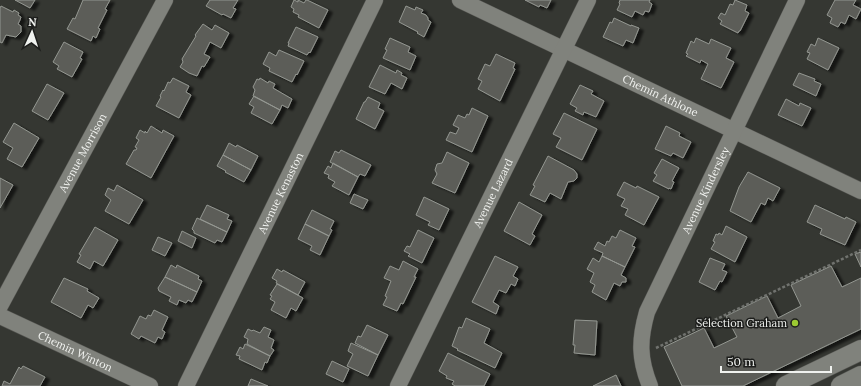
<svg xmlns="http://www.w3.org/2000/svg" width="861" height="386" viewBox="0 0 861 386" font-family="Lora,serif">
  <defs>
    <filter id="shadow"><feDropShadow dx="4.5" dy="2.5" stdDeviation="1" flood-color="#0009"/></filter>
  </defs>
  <rect width="100%" height="100%" fill="#353732"/>
  <path fill="#5b5d58" stroke="#949791" filter="url(#shadow)" d="M 15,0 L 35,0 L 30,8 Z
    M 83,0 L 110,0 L 105,9 L 107,10 L 98,28 L 100,29 L 96,38 L 93,36 L 91,41 L 67,29 L 73,18 L 75,19 Z
    M 210,0 L 238,0 L 233,8 L 236,9 L 231,18 L 223,14 L 222,15 L 206,6 Z
    M 294,0 L 298,2 L 298,0 L 304,3 L 306,0 L 307,0 L 328,10 L 319,28 L 298,17 L 299,15 L 293,12 L 294,9 L 291,7 Z
    M 525,0 L 551,0 L 547,8 L 540,5 L 539,7 Z
    M 620,0 L 650,0 L 649,2 L 652,4 L 649,12 L 645,11 L 643,15 L 635,11 L 632,17 L 617,10 L 620,4 L 619,3 Z
    M 735,0 L 747,5 L 745,11 L 749,13 L 740,31 L 739,31 L 738,33 L 720,24 L 722,21 L 718,18 L 721,13 L 725,15 L 730,4 L 733,5 Z
    M 835,0 L 856,0 L 853,5 L 861,9 L 856,19 L 849,15 L 845,24 L 841,22 L 838,27 L 830,23 L 832,18 L 827,15 Z
    M 1,6 L 13,12 L 14,10 L 19,13 L 18,15 L 21,17 L 20,20 L 18,24 L 21,26 L 21,32 L 16,37 L 6,35 L 2,43 L 0,42 L 0,8 Z
    M 406,6 L 415,10 L 416,7 L 423,10 L 421,13 L 426,15 L 428,18 L 428,20 L 431,22 L 424,37 L 417,33 L 418,32 L 399,22 Z
    M 614,18 L 631,26 L 631,25 L 639,28 L 633,43 L 626,40 L 623,46 L 603,37 L 610,22 L 612,23 Z
    M 203,24 L 212,30 L 215,25 L 229,33 L 221,48 L 210,42 L 204,54 L 210,57 L 204,67 L 202,66 L 197,76 L 189,73 L 180,67 L 183,62 L 182,59 L 196,36 L 195,35 Z
    M 296,27 L 318,37 L 310,53 L 309,52 L 307,55 L 288,46 L 289,43 L 288,43 Z
    M 390,38 L 410,47 L 408,52 L 416,56 L 410,70 L 383,58 L 387,50 L 385,49 Z
    M 696,38 L 709,44 L 711,39 L 731,48 L 726,58 L 734,62 L 721,88 L 701,79 L 708,64 L 701,60 L 700,63 L 686,56 L 688,54 L 686,53 L 691,41 L 694,43 Z
    M 818,38 L 839,48 L 828,70 L 807,59 L 810,53 L 807,52 L 811,44 L 815,46 Z
    M 64,42 L 83,52 L 80,58 L 82,59 L 72,77 L 57,69 L 59,66 L 53,62 Z
    M 279,50 L 304,61 L 297,75 L 296,74 L 292,82 L 269,71 L 270,68 L 263,64 L 269,52 L 276,56 Z
    M 496,54 L 515,63 L 513,68 L 515,69 L 500,101 L 478,89 L 482,81 L 478,79 L 485,64 L 490,66 Z
    M 380,65 L 396,73 L 397,70 L 402,73 L 401,75 L 407,78 L 402,89 L 391,83 L 385,94 L 369,87 Z
    M 799,73 L 815,79 L 814,81 L 821,84 L 816,96 L 793,85 Z
    M 173,78 L 189,86 L 186,92 L 191,95 L 179,118 L 156,106 L 161,97 L 160,96 L 163,90 L 164,91 L 168,82 L 170,83 Z
    M 260,78 L 268,83 L 269,81 L 275,84 L 273,88 L 292,99 L 288,108 L 282,105 L 280,110 L 253,96 L 255,90 L 253,87 L 257,79 L 259,80 Z
    M 47,84 L 64,93 L 48,120 L 32,111 Z
    M 580,85 L 593,91 L 591,94 L 604,101 L 596,117 L 584,112 L 583,115 L 575,111 L 577,108 L 570,104 Z
    M 254,96 L 280,110 L 272,124 L 251,113 L 254,107 L 249,104 Z
    M 368,97 L 380,103 L 378,108 L 384,111 L 375,129 L 356,119 L 364,102 L 365,102 Z
    M 786,99 L 799,106 L 800,103 L 811,108 L 802,126 L 778,115 Z
    M 472,108 L 488,116 L 472,152 L 446,140 L 450,132 L 456,134 L 459,128 L 453,125 L 458,115 L 465,118 L 467,114 L 469,115 Z
    M 564,113 L 597,129 L 582,160 L 556,147 L 561,138 L 553,134 Z
    M 14,123 L 39,138 L 22,167 L 7,159 L 13,148 L 3,142 Z
    M 151,126 L 162,133 L 163,130 L 174,136 L 151,178 L 126,164 L 134,150 L 136,150 L 137,148 L 135,147 L 139,140 L 136,138 L 140,130 L 145,133 L 145,131 L 147,133 Z
    M 666,126 L 680,133 L 679,136 L 691,142 L 683,158 L 673,153 L 671,156 L 655,149 Z
    M 229,143 L 236,147 L 237,145 L 258,156 L 251,170 L 223,155 Z
    M 341,150 L 371,165 L 365,176 L 360,174 L 358,177 L 330,162 L 335,151 L 339,153 Z
    M 447,152 L 469,163 L 455,193 L 432,183 L 437,174 L 435,170 L 437,164 L 442,163 Z
    M 223,155 L 251,170 L 244,182 L 225,172 L 226,171 L 217,166 Z
    M 548,156 L 574,170 L 577,174 L 577,178 L 574,181 L 568,182 L 561,199 L 550,193 L 545,202 L 530,195 L 535,186 L 533,185 Z
    M 662,159 L 679,168 L 672,181 L 674,182 L 671,189 L 669,188 L 669,189 L 653,181 L 657,175 L 654,173 Z
    M 333,163 L 358,177 L 349,195 L 332,186 L 335,182 L 328,178 L 329,175 L 324,173 L 328,166 L 331,168 Z
    M 748,172 L 780,188 L 773,201 L 768,198 L 765,205 L 761,203 L 751,222 L 730,211 L 739,187 Z
    M 0,178 L 13,185 L 0,208 Z
    M 624,182 L 636,188 L 637,186 L 659,197 L 644,225 L 625,215 L 628,209 L 621,206 L 625,199 L 617,195 Z
    M 117,185 L 143,200 L 129,224 L 105,211 L 111,200 L 105,195 L 108,188 L 114,191 Z
    M 354,194 L 368,200 L 363,209 L 350,203 Z
    M 424,197 L 449,209 L 439,230 L 428,225 L 430,222 L 416,215 Z
    M 519,202 L 542,215 L 532,234 L 535,236 L 530,245 L 504,231 Z
    M 207,205 L 229,215 L 227,219 L 232,221 L 227,232 L 200,219 Z
    M 815,205 L 845,219 L 846,217 L 856,222 L 845,245 L 820,234 L 822,229 L 807,222 Z
    M 312,210 L 334,221 L 330,229 L 332,230 L 329,236 L 305,224 Z
    M 197,218 L 227,232 L 222,242 L 217,240 L 215,243 L 194,233 L 194,231 L 192,229 Z
    M 305,224 L 329,236 L 320,255 L 310,250 L 312,246 L 298,239 Z
    M 726,226 L 747,237 L 735,262 L 711,249 L 715,242 L 713,241 L 716,234 L 718,235 L 719,233 L 722,235 Z
    M 95,227 L 118,240 L 103,266 L 94,261 L 90,269 L 77,262 L 81,255 L 79,254 Z
    M 418,230 L 434,238 L 422,263 L 408,256 L 410,254 L 404,251 L 407,246 L 410,247 Z
    M 620,230 L 636,238 L 632,246 L 635,247 L 625,267 L 602,256 L 603,253 L 594,249 L 598,242 L 605,246 L 607,241 L 609,242 L 612,236 L 616,238 Z
    M 182,231 L 196,238 L 192,248 L 178,241 Z
    M 158,237 L 172,243 L 165,256 L 152,250 Z
    M 861,252 L 861,267 L 855,254 Z
    M 495,256 L 518,267 L 513,276 L 518,279 L 515,286 L 511,284 L 506,293 L 499,290 L 493,302 L 499,306 L 496,314 L 472,302 Z
    M 602,256 L 625,267 L 621,275 L 626,278 L 626,282 L 622,282 L 620,286 L 614,283 L 606,300 L 592,292 L 595,285 L 590,282 L 594,273 L 587,269 L 593,258 L 599,262 Z
    M 710,258 L 725,264 L 722,270 L 727,272 L 722,282 L 720,281 L 715,290 L 699,282 Z
    M 403,261 L 418,269 L 414,277 L 416,277 L 403,304 L 401,303 L 397,311 L 383,305 L 387,297 L 385,296 L 391,281 L 384,278 L 390,266 L 399,270 Z
    M 171,265 L 176,268 L 177,265 L 199,276 L 198,279 L 202,281 L 197,292 L 165,277 Z
    M 831,266 L 842,287 L 861,278 L 861,329 L 743,386 L 682,386 L 664,347 L 704,328 L 714,348 L 737,337 L 726,316 L 767,296 L 778,318 L 801,306 L 791,285 Z
    M 277,269 L 282,272 L 283,270 L 305,282 L 298,295 L 276,283 L 277,281 L 272,278 Z
    M 165,277 L 197,292 L 192,302 L 188,300 L 186,303 L 179,300 L 177,305 L 169,301 L 171,297 L 159,291 L 158,288 Z
    M 64,278 L 88,289 L 87,291 L 99,298 L 93,308 L 88,305 L 81,318 L 51,302 Z
    M 277,284 L 303,298 L 296,311 L 291,308 L 286,318 L 271,310 L 275,302 L 270,299 L 272,296 L 270,295 Z
    M 154,310 L 168,317 L 162,330 L 165,332 L 162,339 L 158,337 L 155,343 L 141,336 L 139,339 L 131,334 L 140,316 L 146,319 L 148,315 L 151,316 Z
    M 466,318 L 490,329 L 484,343 L 502,353 L 495,368 L 457,350 L 458,349 L 452,346 L 459,327 L 462,328 Z
    M 575,320 L 597,321 L 595,355 L 574,353 L 575,345 L 573,345 Z
    M 367,325 L 388,335 L 378,355 L 355,343 L 358,336 L 361,337 Z
    M 264,327 L 271,330 L 268,337 L 274,340 L 271,348 L 274,350 L 270,356 L 247,344 L 248,339 L 244,337 L 248,329 L 252,331 L 253,330 L 260,333 Z
    M 351,343 L 378,355 L 368,376 L 347,366 L 353,354 L 348,351 Z
    M 245,344 L 270,356 L 267,363 L 265,362 L 262,370 L 239,359 L 240,356 L 236,355 L 240,347 L 243,349 Z
    M 448,353 L 490,374 L 484,386 L 455,386 L 452,384 L 454,381 L 446,378 L 447,376 L 439,371 Z
    M 332,361 L 349,369 L 343,382 L 326,374 Z
    M 23,366 L 45,377 L 40,386 L 2,386 L 4,381 L 10,384 L 19,367 L 21,369 Z
    M 616,375 L 621,386 L 593,386 Z
    M 251,379 L 268,386 L 248,386 Z"/>
  <g fill="none" stroke-linecap="round" stroke-linejoin="round">
    <defs>
      <g id="minor">
        <path id="s1" d="M 460,0 L 861,191"/>
        <path id="s2" d="M 0,306 L 165,0"/>
        <path id="s3" d="M 0,316 L 150,386"/>
        <path id="s4" d="M 186,386 L 375,0"/>
        <path id="s5" d="M 398,386 L 588,0"/>
        <path id="s6" d="M 650,386 C 639,359 639,340 647,312 L 797,0"/>
      </g>
      <path id="tertiary" d="M 786,386 L 861,350
        M 841,386 L 861,376"/>
    </defs>
    <use href="#minor" stroke="#545551" stroke-width="17"/>
    <use href="#tertiary" stroke="#545551" stroke-width="21"/>
    <path stroke="#70726e" stroke-width="2.5" stroke-dasharray="3 2" stroke-linecap="butt" d="M 656,348 L 861,250"/>
    <use href="#minor" stroke="#80827c" stroke-width="16"/>
    <use href="#tertiary" stroke="#80827c" stroke-width="20"/>
  </g>
  <circle fill="#9cca32" stroke="#1d1e1c" stroke-width="1.5" cx="795" cy="323" r="4"/>
  <g text-anchor="middle" stroke-width="3" stroke-linejoin="round" paint-order="stroke">
    <g font-size="11" fill="#f0f2ef" stroke="#1d1e1c">
      <text dy="4" stroke="none"><textPath href="#s1" startOffset="222">Chemin Athlone</textPath></text>
      <text dy="4" stroke="none"><textPath href="#s2" startOffset="174">Avenue Morrison</textPath></text>
      <text dy="4" stroke="none"><textPath href="#s6" startOffset="211">Avenue Kindersley</textPath></text>
      <text dy="4" stroke="none"><textPath href="#s4" startOffset="215">Avenue Kenaston</textPath></text>
      <text dy="4" stroke="none"><textPath href="#s5" startOffset="215">Avenue Lazard</textPath></text>
      <text dy="4" stroke="none"><textPath href="#s3" startOffset="83">Chemin Winton</textPath></text>
    </g>
    <g font-size="11" fill="#f0f2ef" stroke="#1d1e1c" text-anchor="end">
      <text x="787" y="327">Sélection Graham</text>
    </g>
  </g>
  <g transform="translate(32 32) rotate(3)" stroke="#1d1e1c" stroke-width="3" paint-order="stroke">
  <path d="M0-3L7 15L0 10L-7 15Z" fill="#f0f2ef"/>
  <text y="-6" font-size="11" font-weight="bold" text-anchor="middle" fill="#f0f2ef">N</text>
  </g>
  <path d="M721 366v6h110v-6" fill="none" stroke="#f0f2ef" stroke-width="2"/>
  <text x="727" y="366" font-size="12" fill="#f0f2ef" stroke="#1d1e1c" stroke-width="3" paint-order="stroke">50 m</text>
</svg>
